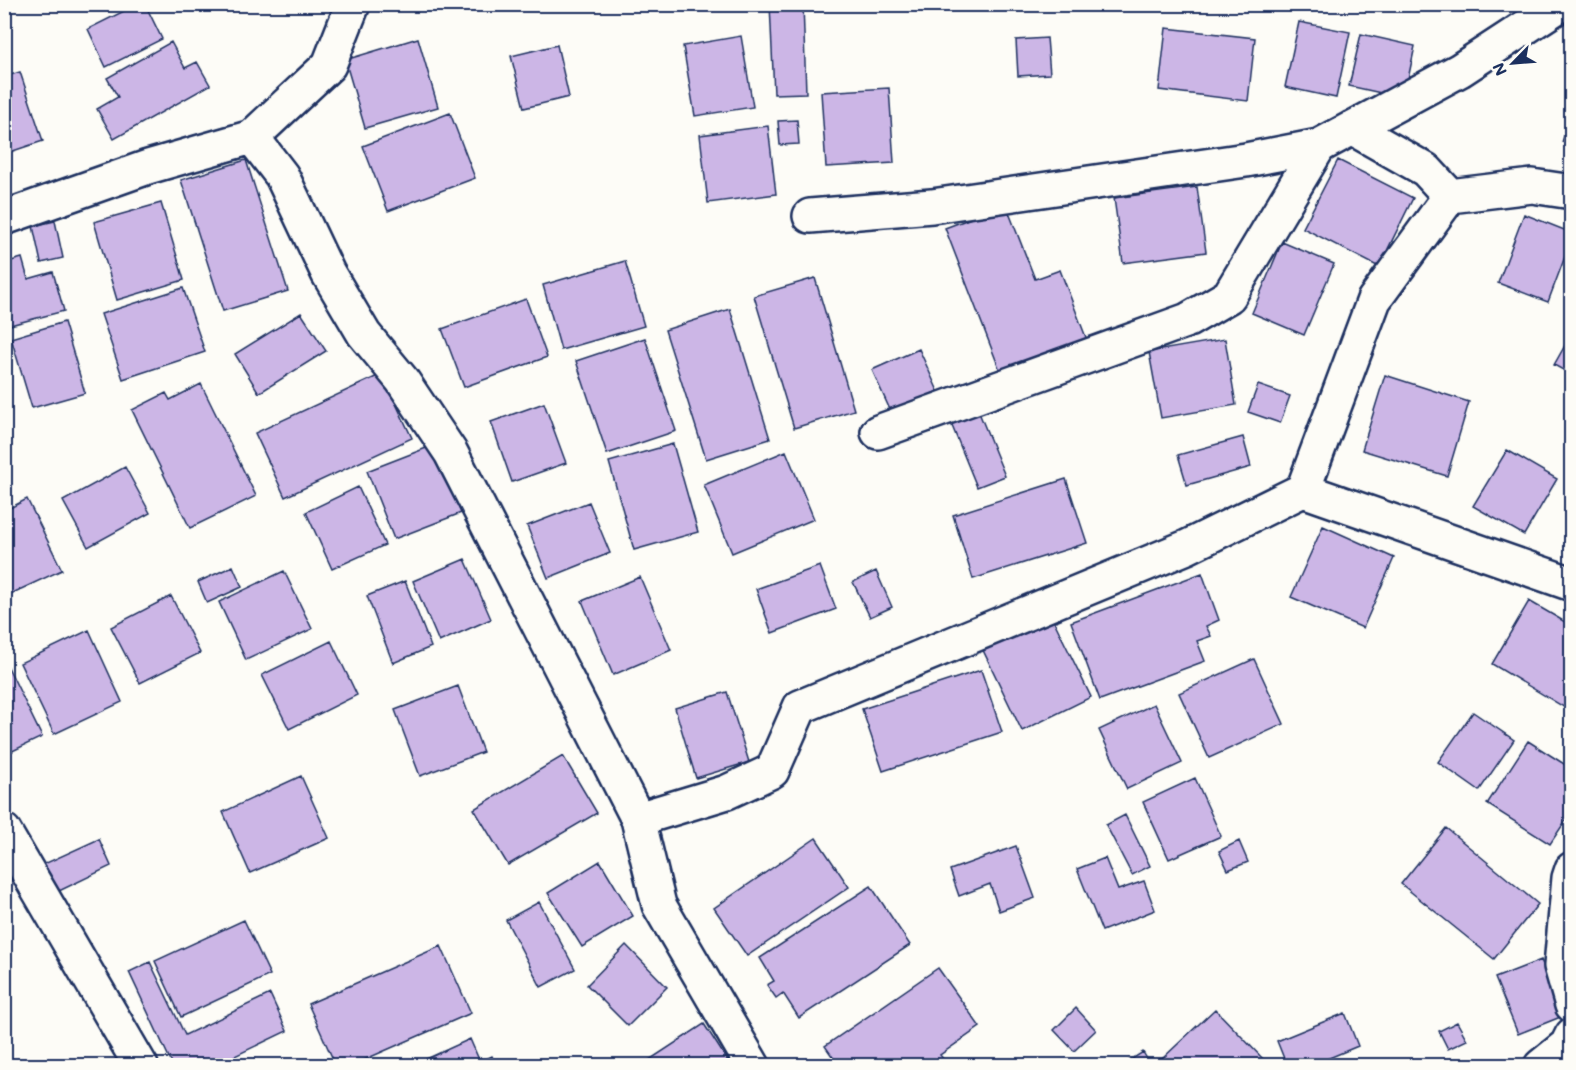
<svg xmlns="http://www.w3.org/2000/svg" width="1576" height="1070" viewBox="0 0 1576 1070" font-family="Mali,sans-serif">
  <rect width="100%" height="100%" fill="#fdfcf7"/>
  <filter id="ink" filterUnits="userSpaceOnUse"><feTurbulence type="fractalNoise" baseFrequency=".0167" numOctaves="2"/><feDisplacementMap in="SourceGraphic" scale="12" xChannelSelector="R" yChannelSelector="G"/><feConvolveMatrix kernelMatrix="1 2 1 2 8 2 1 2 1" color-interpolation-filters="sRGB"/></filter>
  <g filter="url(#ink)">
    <path fill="#ccb6e6" stroke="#1b2f5e" stroke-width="1.5" d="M 138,4 L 145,4 L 162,39 L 106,67 L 88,29 Z
      M 578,4 L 603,4 L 579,9 Z
      M 770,4 L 803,4 L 806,93 L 774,94 Z
      M 1299,22 L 1350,32 L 1336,98 L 1285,87 Z
      M 1166,28 L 1255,38 L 1248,101 L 1159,90 Z
      M 1361,34 L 1415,46 L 1404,98 L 1349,86 Z
      M 741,36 L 753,107 L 695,116 L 683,46 Z
      M 418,38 L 438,107 L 365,128 L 345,60 Z
      M 1047,38 L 1050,74 L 1018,76 L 1016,40 Z
      M 171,42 L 185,68 L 197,62 L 210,85 L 114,139 L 97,109 L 118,97 L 107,78 Z
      M 557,45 L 569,97 L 524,108 L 511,56 Z
      M 20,72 L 43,141 L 4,154 L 4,77 Z
      M 889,88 L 894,163 L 826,167 L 821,92 Z
      M 450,113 L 475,178 L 388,211 L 363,146 Z
      M 1572,114 L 1572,145 L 1562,142 Z
      M 797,120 L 799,144 L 780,145 L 778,121 Z
      M 768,126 L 776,194 L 708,203 L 700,135 Z
      M 246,160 L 288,291 L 223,311 L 181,180 Z
      M 1338,160 L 1413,198 L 1379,267 L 1303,228 Z
      M 1197,187 L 1206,252 L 1123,263 L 1114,198 Z
      M 161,203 L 184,280 L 117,300 L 94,222 Z
      M 1006,205 L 1035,279 L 1060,270 L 1087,340 L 1001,373 L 945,228 Z
      M 1524,214 L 1572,233 L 1572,238 L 1548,302 L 1498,283 Z
      M 55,221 L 63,258 L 41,263 L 33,226 Z
      M 1282,242 L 1334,264 L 1304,335 L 1252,313 Z
      M 22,258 L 28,279 L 53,272 L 64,311 L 10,325 L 4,304 L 4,263 Z
      M 625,261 L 644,326 L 561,350 L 543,285 Z
      M 815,278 L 854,410 L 794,428 L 754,296 Z
      M 183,288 L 205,352 L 123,379 L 101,314 Z
      M 526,299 L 547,357 L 464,387 L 442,329 Z
      M 730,309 L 770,439 L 706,459 L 665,330 Z
      M 301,313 L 326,351 L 259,393 L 235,354 Z
      M 64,322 L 85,393 L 32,408 L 11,338 Z
      M 1572,333 L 1572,375 L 1554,365 Z
      M 645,338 L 676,431 L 607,454 L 576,361 Z
      M 1225,339 L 1236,405 L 1161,418 L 1149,352 Z
      M 919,349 L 938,391 L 891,412 L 872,370 Z
      M 382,374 L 412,438 L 285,497 L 255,433 Z
      M 1385,375 L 1469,402 L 1447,476 L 1362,450 Z
      M 201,384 L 256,496 L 190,528 L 132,410 L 166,393 L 170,400 Z
      M 1258,385 L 1290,396 L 1280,423 L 1248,412 Z
      M 544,403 L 566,463 L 512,482 L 491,422 Z
      M 978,410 L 1005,476 L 977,487 L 950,421 Z
      M 1243,437 L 1251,467 L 1187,485 L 1178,455 Z
      M 673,444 L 698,532 L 634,550 L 609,462 Z
      M 434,445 L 461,513 L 394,539 L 367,471 Z
      M 1507,450 L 1557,479 L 1524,535 L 1473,506 Z
      M 786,451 L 814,519 L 732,553 L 704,485 Z
      M 125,467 L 150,513 L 88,547 L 63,501 Z
      M 1066,479 L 1087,543 L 973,579 L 953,515 Z
      M 358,487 L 385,545 L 332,569 L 306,512 Z
      M 27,499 L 62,570 L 4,597 L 4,511 Z
      M 589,502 L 610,553 L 548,578 L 527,526 Z
      M 1323,526 L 1394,558 L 1363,628 L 1291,597 Z
      M 465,559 L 491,619 L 439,642 L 413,581 Z
      M 233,566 L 242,587 L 207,603 L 198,582 Z
      M 820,566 L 836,609 L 772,633 L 756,589 Z
      M 284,571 L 312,629 L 246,660 L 219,602 Z
      M 876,571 L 892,607 L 870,617 L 853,582 Z
      M 1202,573 L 1219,620 L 1206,626 L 1211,636 L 1197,641 L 1205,661 L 1100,700 L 1071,622 Z
      M 640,577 L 671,650 L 613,675 L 582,601 Z
      M 405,581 L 431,647 L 393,663 L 367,596 Z
      M 171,596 L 200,653 L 140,683 L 111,627 Z
      M 1529,601 L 1572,626 L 1572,712 L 1492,664 Z
      M 1050,613 L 1091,697 L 1022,731 L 981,646 Z
      M 89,630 L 122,702 L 54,734 L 20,663 Z
      M 331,641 L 357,695 L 289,729 L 262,675 Z
      M 1254,659 L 1284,724 L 1209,758 L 1179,693 Z
      M 7,665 L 42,737 L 4,755 L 4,667 Z
      M 981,670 L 1002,732 L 883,771 L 862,709 Z
      M 458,686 L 483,752 L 420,776 L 395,710 Z
      M 727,692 L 749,762 L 696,778 L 675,708 Z
      M 1154,704 L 1182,763 L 1127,789 L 1099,730 Z
      M 1473,712 L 1514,740 L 1479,791 L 1438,762 Z
      M 1528,741 L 1572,769 L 1572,811 L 1550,844 L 1487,804 Z
      M 563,756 L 597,813 L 508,865 L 474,809 Z
      M 301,776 L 329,838 L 250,873 L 223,812 Z
      M 1195,778 L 1221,836 L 1169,859 L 1143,802 Z
      M 1125,815 L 1150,866 L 1132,875 L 1106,825 Z
      M 1446,828 L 1538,904 L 1494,959 L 1401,884 Z
      M 816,838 L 849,887 L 747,956 L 714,908 Z
      M 99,839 L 111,866 L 57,892 L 44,864 Z
      M 1239,841 L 1248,862 L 1228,870 L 1219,851 Z
      M 1016,846 L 1035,898 L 999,911 L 990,884 L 959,896 L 950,870 Z
      M 1105,858 L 1118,890 L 1144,881 L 1155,910 L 1102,931 L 1077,869 Z
      M 600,861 L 633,916 L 582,947 L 548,893 Z
      M 871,886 L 910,945 L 799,1018 L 783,993 L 776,998 L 767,985 L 774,981 L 760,958 Z
      M 539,902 L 575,969 L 541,987 L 506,920 Z
      M 244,920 L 270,975 L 181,1017 L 155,961 Z
      M 626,945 L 667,987 L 628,1026 L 587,985 Z
      M 441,946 L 471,1013 L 350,1066 L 336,1066 L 308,1004 Z
      M 1541,960 L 1563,1016 L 1518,1034 L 1495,978 Z
      M 150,962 L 185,1035 L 270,994 L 287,1031 L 214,1066 L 173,1066 L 129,972 Z
      M 938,968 L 980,1027 L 940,1055 L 944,1060 L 936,1066 L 839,1066 L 825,1046 Z
      M 1076,1008 L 1096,1030 L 1074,1051 L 1054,1030 Z
      M 1215,1009 L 1266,1062 L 1263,1066 L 1169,1066 L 1162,1059 Z
      M 1345,1013 L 1358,1046 L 1310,1066 L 1287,1066 L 1277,1041 Z
      M 1457,1022 L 1467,1040 L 1448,1049 L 1439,1031 Z
      M 704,1024 L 731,1066 L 640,1066 Z
      M 470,1039 L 480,1062 L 492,1056 L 496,1066 L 411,1066 Z
      M 1143,1052 L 1151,1066 L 1121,1066 Z"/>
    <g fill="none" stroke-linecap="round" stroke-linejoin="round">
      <defs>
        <path id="minor" d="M 252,137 L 282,176 L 328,273 L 364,334 L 402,380 L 451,453 L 638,819 L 659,905 L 753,1066
          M 1450,196 L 1532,186 L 1572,192
          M 810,216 L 932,206 L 1246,160 L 1319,146 L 1460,70 L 1561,4
          M 4,218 L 148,167 L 252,137 L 329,65 L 353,4
          M 878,432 L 1188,320 L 1229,296 L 1319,146
          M 1303,490 L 1572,584
          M 638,819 L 727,792 L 772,771 L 800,707 L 1187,547 L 1303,490 L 1374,300 L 1450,196 L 1426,170 L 1352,128
          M 4,831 L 141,1066
          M 1572,869 L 1569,878 L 1561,966 L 1572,1005
          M 1541,1066 L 1567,1045 L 1572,1035"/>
      </defs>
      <use href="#minor" stroke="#1b2f5e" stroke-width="38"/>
      <use href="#minor" stroke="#fdfcf7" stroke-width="33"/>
    </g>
  </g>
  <rect width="1576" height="1070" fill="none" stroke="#fdfcf7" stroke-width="24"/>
  <rect x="12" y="12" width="1552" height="1046" fill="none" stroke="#1b2f5e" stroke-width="2" filter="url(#ink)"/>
  <g transform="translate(1513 63) rotate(245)" stroke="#fdfcf7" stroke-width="4.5" paint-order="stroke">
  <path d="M0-4.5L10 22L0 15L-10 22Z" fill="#1b2f5e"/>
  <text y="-9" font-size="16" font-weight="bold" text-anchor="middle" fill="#1b2f5e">N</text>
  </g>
</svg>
